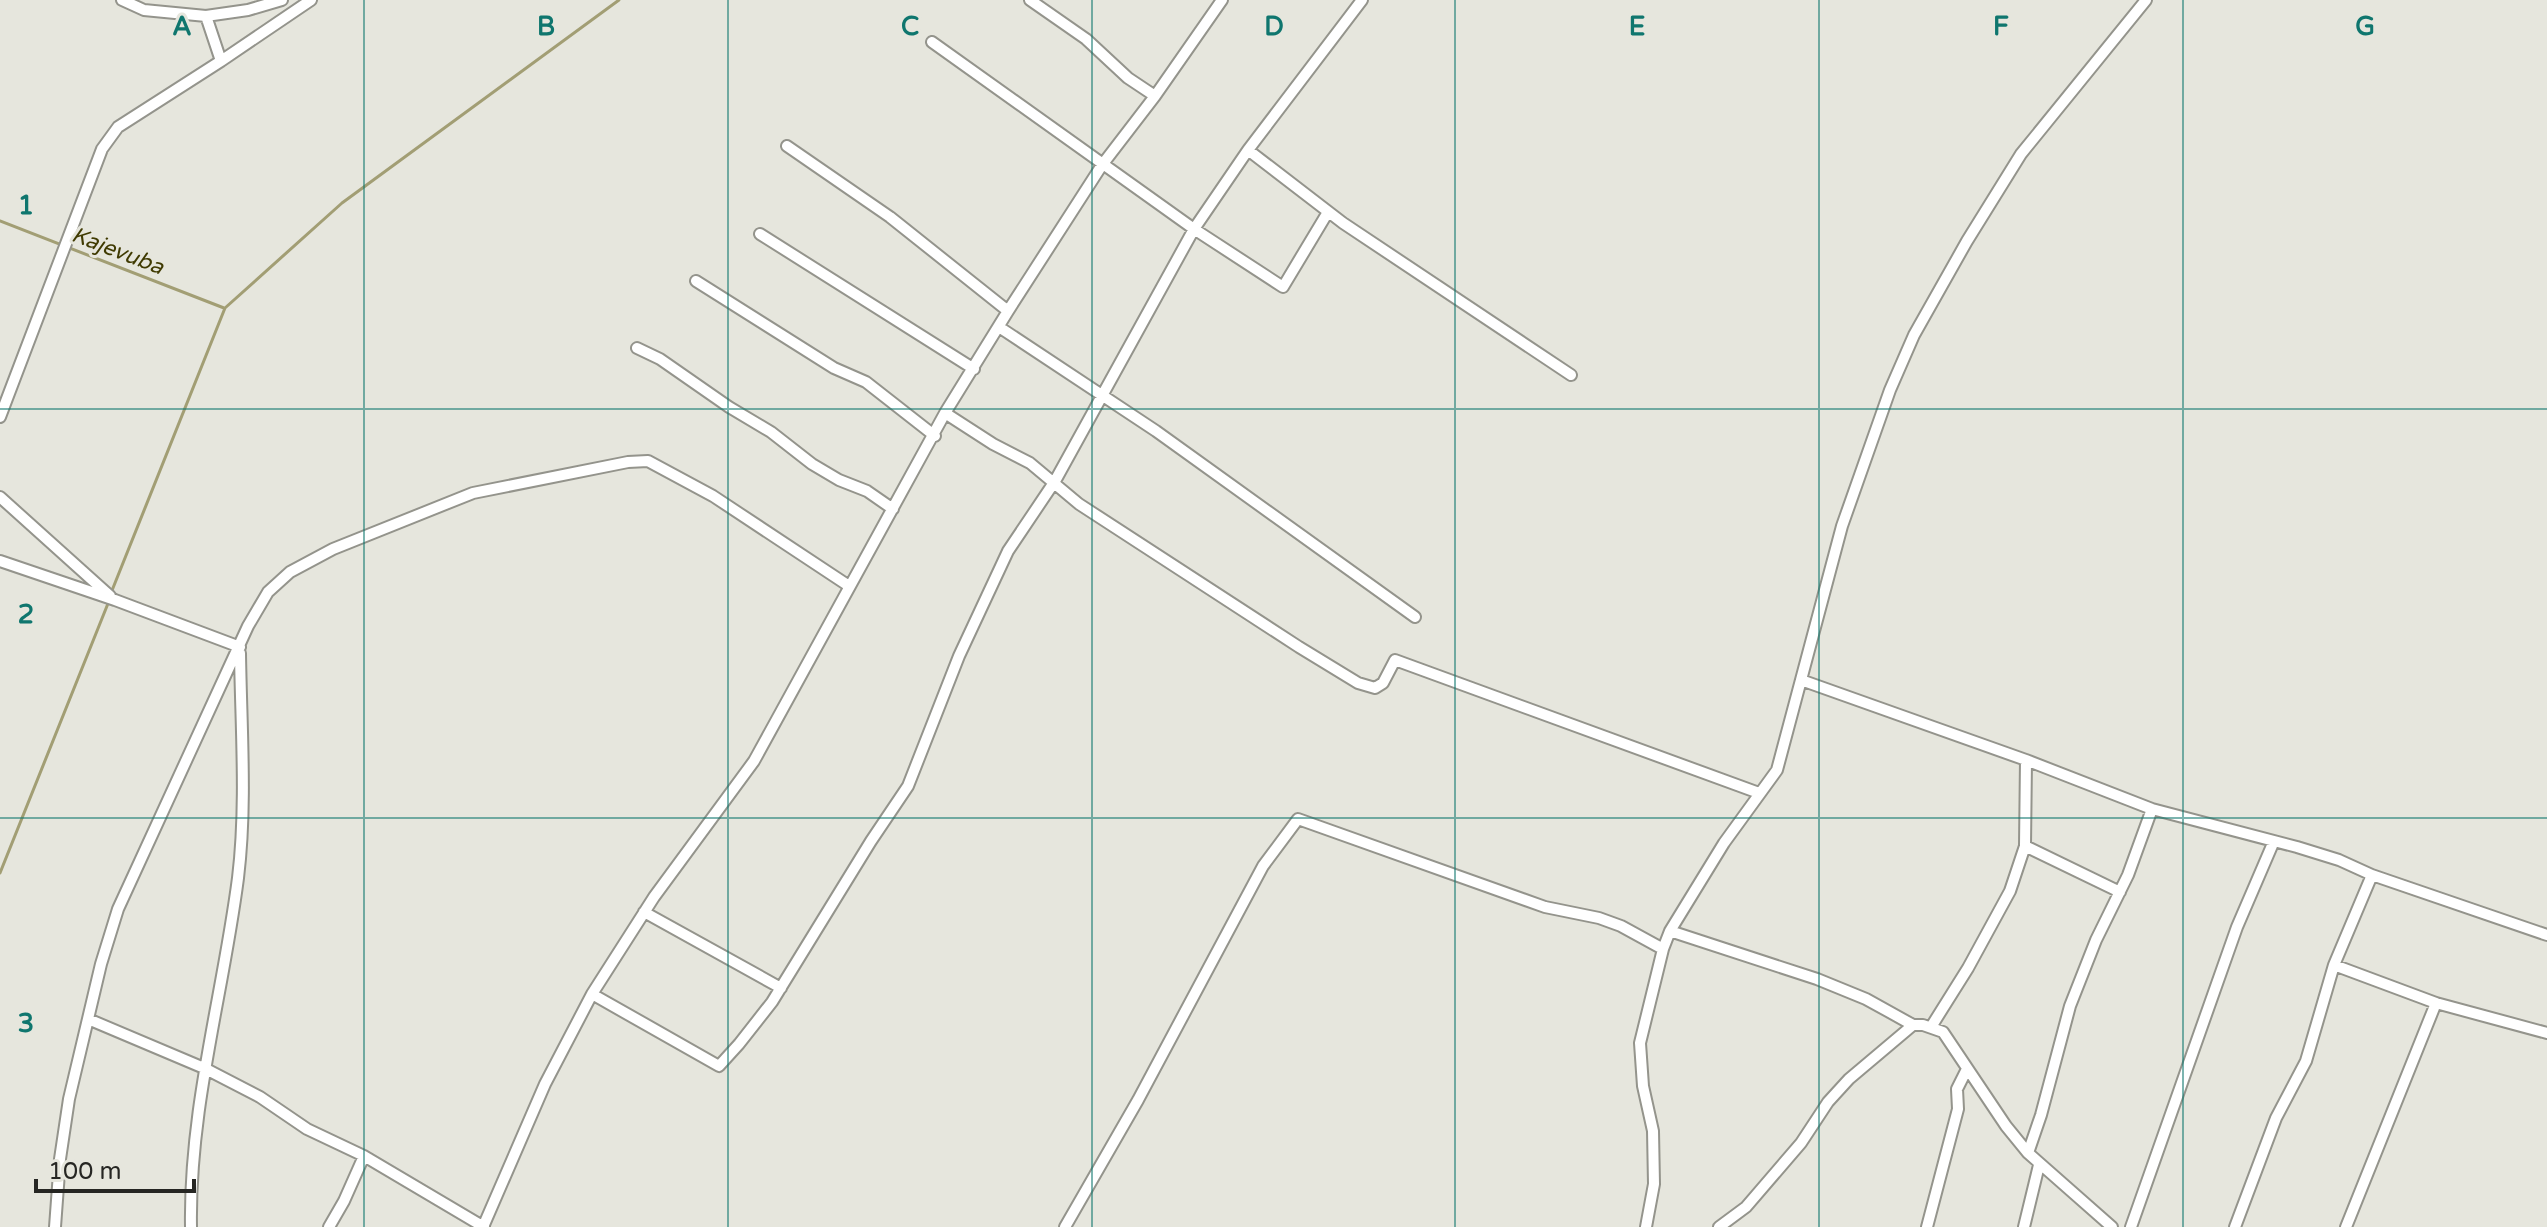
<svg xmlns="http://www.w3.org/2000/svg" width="2547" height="1227" viewBox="0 0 2547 1227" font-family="'Varela Round',sans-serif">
  <rect width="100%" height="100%" fill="#e6e6dd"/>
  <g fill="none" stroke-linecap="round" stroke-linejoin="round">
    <path stroke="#a29e74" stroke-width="3" d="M 0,221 L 224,308
      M 111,593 L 225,308 L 342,203 L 619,0
      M 0,873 L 109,601"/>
    <defs>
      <path id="minor" d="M 122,0 L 144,10 L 206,16 L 221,61 L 311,0
        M 1030,0 L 1086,39 L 1128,78 L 1155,96
        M 206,16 L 248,10 L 282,0
        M 932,42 L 1194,229 L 1248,150 L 1362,0
        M 787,146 L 890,217 L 1008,311
        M 1248,150 L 1343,223 L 1571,375
        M 760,234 L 974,369
        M 696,281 L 834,368 L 866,382 L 935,436
        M 999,327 L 1156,431 L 1415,617
        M 637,348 L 660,359 L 729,407 L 771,432 L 812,464 L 839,480 L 867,491 L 893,509
        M 945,413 L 993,444 L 1030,463 L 1079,504 L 1299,647 L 1358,683 L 1375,688 L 1383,683 L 1395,660 L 1759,793
        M 0,417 L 102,149 L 118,127 L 221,61
        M 0,497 L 110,596
        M 0,561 L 115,600 L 240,647
        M 1801,680 L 2026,760 L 2152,809 L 2297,847 L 2339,860 L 2372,875 L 2334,965 L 2306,1061 L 2276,1118 L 2235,1227
        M 2025,846 L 2120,892
        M 2372,875 L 2547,935
        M 644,912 L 781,988
        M 1670,931 L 1817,979 L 1866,999 L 1913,1025
        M 2334,965 L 2436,1003 L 2547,1033
        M 592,994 L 719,1066 L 739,1044 L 772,1002 L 871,841 L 908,786 L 959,656 L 1008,551 L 1055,481 L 1194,229 L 1283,287 L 1328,212
        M 88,1019 L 204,1068 L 260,1097 L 307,1129 L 364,1156 L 484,1227
        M 1931,1027 L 1968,968 L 2010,891 L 2025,846 L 2026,760
        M 2028,1153 L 2041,1115 L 2070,1006 L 2096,940 L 2128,875 L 2152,809
        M 55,1227 L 60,1159 L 69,1099 L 101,964 L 118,909 L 248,626 L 268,592 L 290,572 L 333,549 L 473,493 L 628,462 L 648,461 L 713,496 L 849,586
        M 191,1227 C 189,1108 223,995 238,878 C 247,804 241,727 240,653
        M 329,1227 L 344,1201 L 364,1156
        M 483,1227 L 545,1084 L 592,994 L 654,897 L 754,761 L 945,413 L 1008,311 L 1102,165 L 1155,96 L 1222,0
        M 1065,1227 L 1138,1100 L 1263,866 L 1298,819 L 1545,907 L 1599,918 L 1621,926 L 1663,949
        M 1646,1227 L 1654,1184 L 1653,1131 L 1643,1086 L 1640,1043 L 1663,949 L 1670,931 L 1724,843 L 1777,770 L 1842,526 L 1890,390 L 1914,335 L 1967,241 L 2021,154 L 2146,0
        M 1719,1227 L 1746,1207 L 1801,1143 L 1828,1102 L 1849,1079 L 1913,1025 L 1923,1025 L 1943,1032 L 2006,1126 L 2028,1153 L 2112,1227
        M 1927,1227 L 1958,1109 L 1957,1089 L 1967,1069
        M 2024,1227 L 2039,1165
        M 2131,1227 L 2237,927 L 2274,841
        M 2346,1227 L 2436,1003"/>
    </defs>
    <use href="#minor" stroke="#94948c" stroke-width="14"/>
    <use href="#minor" stroke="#fff" stroke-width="10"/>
  </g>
  <path fill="none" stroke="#0f766e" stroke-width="2" stroke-opacity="0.55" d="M 364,0 L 364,1227M 728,0 L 728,1227M 1092,0 L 1092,1227M 1455,0 L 1455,1227M 1819,0 L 1819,1227M 2183,0 L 2183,1227M 0,409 L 2547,409M 0,818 L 2547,818"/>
  <g text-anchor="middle" stroke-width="6" stroke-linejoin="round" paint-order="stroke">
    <g font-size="22" font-style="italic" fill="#403b03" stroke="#e6e6dd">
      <text transform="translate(118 250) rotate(21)" y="8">Kajevuba</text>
    </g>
  </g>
  <g font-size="26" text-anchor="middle" font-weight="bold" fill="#0f766e" stroke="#e6e6dd" stroke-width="6" stroke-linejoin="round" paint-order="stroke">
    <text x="182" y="35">A</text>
    <text x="546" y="35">B</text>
    <text x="910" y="35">C</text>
    <text x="1274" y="35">D</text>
    <text x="1637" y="35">E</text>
    <text x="2001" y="35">F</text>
    <text x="2365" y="35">G</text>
    <text x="26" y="214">1</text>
    <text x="26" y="623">2</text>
    <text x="26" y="1032">3</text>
  </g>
  <path d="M36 1179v12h158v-12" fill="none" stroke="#262623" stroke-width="4"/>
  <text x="48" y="1179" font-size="24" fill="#262623" stroke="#e6e6dd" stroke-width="6" paint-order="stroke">100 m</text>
</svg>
